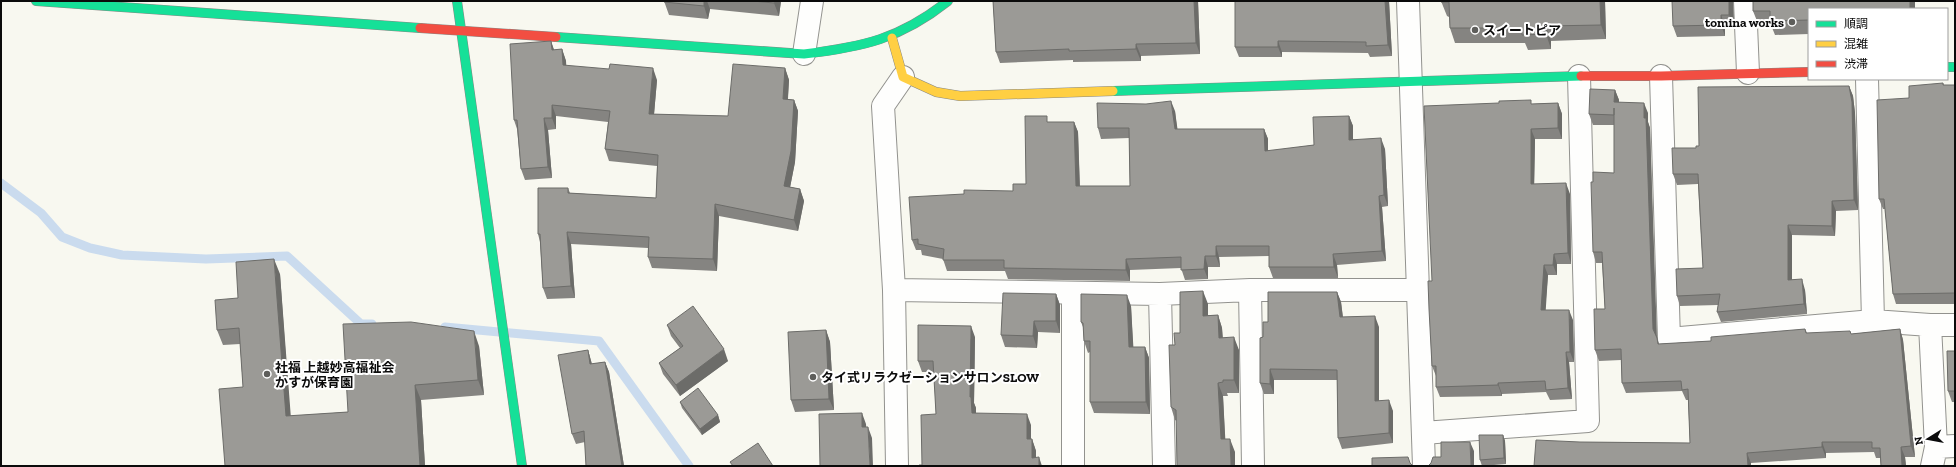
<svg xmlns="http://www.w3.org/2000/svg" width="1956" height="467" viewBox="0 0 1956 467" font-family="'Zilla Slab','Noto Sans JP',serif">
  <rect width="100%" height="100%" fill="#f8f8f0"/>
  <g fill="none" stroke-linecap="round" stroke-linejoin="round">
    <path stroke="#cadbee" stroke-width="9" d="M 1,183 L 41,213 L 62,237 L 90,248 L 122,255 L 206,259 L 287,256 L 361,324 L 372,324
      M 445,327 L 599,341 L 689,466"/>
    <defs>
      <path id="street" d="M 1408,1 L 1424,466
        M 1745,1 L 1748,73
        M 804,54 L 812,1
        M 1661,76 L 1669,339 L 1873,321 L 1930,325 L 1955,325
        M 1867,79 L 1873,321
        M 894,290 L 1160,294 L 1250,290 L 1419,290
        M 1250,290 L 1253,466
        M 1073,293 L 1073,466
        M 1160,294 L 1164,466
        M 1930,325 L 1936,447 L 1932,466
        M 1423,433 L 1588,421 L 1579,76
        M 1936,447 L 1955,446
        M 897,466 L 894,290 L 883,106 L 903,77"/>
      <path id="fast" d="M 36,1 L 420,28
        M 457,1 L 522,466
        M 556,37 L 804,54 C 863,47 900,39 948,1
        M 1947,67 L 1955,67
        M 1113,91 L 1581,76"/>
      <path id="slow" d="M 892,38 L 903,77 L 936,92 L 960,96 L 1113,91"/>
      <path id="jam" d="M 420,28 L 556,37
        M 1581,76 L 1661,76 L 1809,72"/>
    </defs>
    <use href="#street" stroke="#92928e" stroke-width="24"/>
    <use href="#fast" stroke="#888885" stroke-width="10"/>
    <use href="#slow" stroke="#888885" stroke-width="10"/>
    <use href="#jam" stroke="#888885" stroke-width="10"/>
    <use href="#street" stroke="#fefefd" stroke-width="22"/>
    <use href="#fast" stroke="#16e098" stroke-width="9"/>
    <use href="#slow" stroke="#ffcf43" stroke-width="9"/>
    <use href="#jam" stroke="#f24e42" stroke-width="9"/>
  </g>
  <path fill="#858481" d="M 664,1 L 781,1 L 779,16 L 710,9 L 708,19 L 669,15 Z
    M 993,1 L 1198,1 L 1200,54 L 1141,56 L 1141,61 L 1073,62 L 1073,60 L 1000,63 L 996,52 Z
    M 1235,1 L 1389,1 L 1392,56 L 1370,57 L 1368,53 L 1282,52 L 1282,57 L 1239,57 L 1235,47 Z
    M 1441,1 L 1605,1 L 1606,39 L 1551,41 L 1551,49 L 1528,50 L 1525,43 L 1455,43 L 1450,28 L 1449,17 L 1447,16 Z
    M 1733,1 L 1734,26 L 1725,26 L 1725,36 L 1677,37 L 1673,26 Z
    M 1809,9 L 1809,34 L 1775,35 L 1771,25 L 1759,26 L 1753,11 Z
    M 551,41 L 554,50 L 562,49 L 566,61 L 566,66 L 657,80 L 654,114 L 728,116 L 785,68 L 789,80 L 788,99 L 794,100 L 798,111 L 795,162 L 790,187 L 800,189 L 804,201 L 798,231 L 719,216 L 717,271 L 652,268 L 648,257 L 648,248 L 571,244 L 575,298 L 547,299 L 543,288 L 540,242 L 538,234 L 568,188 L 570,193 L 656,198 L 657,166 L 609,161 L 605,149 L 608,122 L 556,116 L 556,129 L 548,130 L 552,178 L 525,180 L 521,169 L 517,129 L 514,120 Z
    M 1943,83 L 1944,85 L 1955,85 L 1955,304 L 1896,304 L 1893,294 L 1885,209 L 1883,209 L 1879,199 L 1909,98 Z
    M 1849,86 L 1853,96 L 1855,113 L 1858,210 L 1836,211 L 1835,236 L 1792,235 L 1792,280 L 1805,290 L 1807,314 L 1721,322 L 1717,312 L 1718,305 L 1680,306 L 1677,296 L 1703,268 L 1698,184 L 1677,185 L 1673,174 L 1696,148 L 1699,146 Z
    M 1615,90 L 1619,100 L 1619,102 L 1648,113 L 1648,122 L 1650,128 L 1656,336 L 1659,344 L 1711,341 L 1805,329 L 1807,333 L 1852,334 L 1900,329 L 1903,340 L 1915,457 L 1905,457 L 1906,466 L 1881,466 L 1880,458 L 1876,458 L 1874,452 L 1826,453 L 1826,458 L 1751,463 L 1751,466 L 1534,466 L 1580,442 L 1690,443 L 1688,400 L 1686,400 L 1682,391 L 1626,393 L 1622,383 L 1621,360 L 1599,361 L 1595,350 L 1605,309 L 1602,263 L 1596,263 L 1593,252 L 1593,182 L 1614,173 L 1614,125 L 1593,125 L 1589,114 Z
    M 1558,103 L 1562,114 L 1562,139 L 1535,139 L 1534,184 L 1570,194 L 1571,264 L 1557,264 L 1557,275 L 1548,275 L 1545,310 L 1573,320 L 1574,362 L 1569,362 L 1572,399 L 1550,400 L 1546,392 L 1502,394 L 1502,396 L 1440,397 L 1436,387 L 1436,376 L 1432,366 L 1432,281 L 1532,104 Z
    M 1175,111 L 1177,129 L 1264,129 L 1268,139 L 1268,151 L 1314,145 L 1349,116 L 1353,126 L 1353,139 L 1385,149 L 1388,206 L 1382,207 L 1386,261 L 1337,265 L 1338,278 L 1273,278 L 1269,267 L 1269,256 L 1219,257 L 1220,267 L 1208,267 L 1208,279 L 1185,280 L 1181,268 L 1130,270 L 1130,281 L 1008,279 L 1005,271 L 947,271 L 943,259 L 922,255 L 921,250 L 916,250 L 912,240 L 1013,191 L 1026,184 L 1049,122 L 1074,122 L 1078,132 L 1080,186 L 1130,186 L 1129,138 L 1101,139 L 1098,128 Z
    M 280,274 L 290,416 L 348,412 L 479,346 L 484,395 L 421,400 L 425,466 L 225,466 L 243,387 L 240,344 L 223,345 L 217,330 L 238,298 Z
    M 1337,292 L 1341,302 L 1343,317 L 1379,327 L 1379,401 L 1393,411 L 1393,443 L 1342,449 L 1338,438 L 1337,380 L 1274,380 L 1274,394 L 1264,394 L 1260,383 L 1263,337 L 1268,322 Z
    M 1056,294 L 1060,305 L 1060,333 L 1038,332 L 1037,348 L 1005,347 L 1001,335 Z
    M 1208,304 L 1208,315 L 1218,315 L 1222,328 L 1223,338 L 1239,350 L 1239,393 L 1227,393 L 1228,396 L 1223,396 L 1225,439 L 1235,452 L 1175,420 L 1171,407 L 1175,345 L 1180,333 Z
    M 1131,306 L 1133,347 L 1145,347 L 1149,358 L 1150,414 L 1094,413 L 1090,402 L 1090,352 L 1088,353 L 1084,341 L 1083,327 L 1081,322 Z
    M 667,325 L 728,361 L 680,396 L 663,374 L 659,363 L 680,348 L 671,336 Z
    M 826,330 L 830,342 L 834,410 L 795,412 L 791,400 Z
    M 975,337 L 974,403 L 976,408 L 976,413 L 1031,425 L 1031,439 L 1032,439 L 1036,451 L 922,465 L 936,414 L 934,372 L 922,372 L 918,361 Z
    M 588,350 L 592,364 L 605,362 L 609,372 L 624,466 L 586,466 L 585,442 L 576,444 L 572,434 Z
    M 1955,351 L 1955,402 L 1952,402 L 1948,391 Z
    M 680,402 L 718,415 L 720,422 L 702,435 L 682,408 Z
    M 1503,435 L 1505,441 L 1506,464 L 1482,466 L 1480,460 Z"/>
  <path fill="#6c6c69" d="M 704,1 L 707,1 L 710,9 L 708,19 L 704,6 Z
    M 775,1 L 781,1 L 779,16 L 774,3 Z
    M 1194,1 L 1198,1 L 1200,54 L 1196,43 Z
    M 1385,1 L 1389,1 L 1392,56 L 1388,45 Z
    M 1600,1 L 1605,1 L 1606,39 L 1601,25 Z
    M 1729,1 L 1733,1 L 1734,26 L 1729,15 Z
    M 1910,1 L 1915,1 L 1915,9 L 1910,9 Z
    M 1721,15 L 1725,26 L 1725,36 L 1721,25 Z
    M 1546,26 L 1551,41 L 1551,49 L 1546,34 Z
    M 551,41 L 555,53 L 552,50 Z
    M 1278,41 L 1282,52 L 1282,57 L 1278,47 Z
    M 1136,44 L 1141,56 L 1141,61 L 1136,49 Z
    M 562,49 L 566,61 L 567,77 L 563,65 Z
    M 653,68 L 657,80 L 653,126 L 649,114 Z
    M 785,68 L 789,80 L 787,110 L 783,99 Z
    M 1849,86 L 1853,96 L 1855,113 L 1858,210 L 1854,200 Z
    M 1615,90 L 1619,100 L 1618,113 L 1614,102 Z
    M 794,100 L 798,111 L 795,162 L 788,198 L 784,186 Z
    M 1171,101 L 1175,111 L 1179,140 L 1175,129 Z
    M 1558,103 L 1562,114 L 1562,139 L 1558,128 Z
    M 1644,103 L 1648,113 L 1648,122 L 1650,128 L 1657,339 L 1653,329 L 1644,118 Z
    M 552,105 L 556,116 L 556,129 L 552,118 Z
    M 1349,116 L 1353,126 L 1353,150 L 1349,140 Z
    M 544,118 L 548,130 L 552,178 L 548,167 Z
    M 1074,122 L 1078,132 L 1080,197 L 1076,186 Z
    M 1264,129 L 1268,139 L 1268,162 L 1265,151 Z
    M 1531,129 L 1535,139 L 1534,195 L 1531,184 Z
    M 1381,138 L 1385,149 L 1388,206 L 1384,195 Z
    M 1566,183 L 1570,194 L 1571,264 L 1568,253 Z
    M 800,189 L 804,201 L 798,231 L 794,220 Z
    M 1379,196 L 1382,207 L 1386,261 L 1382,251 Z
    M 1832,201 L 1836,211 L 1835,236 L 1832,226 Z
    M 715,204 L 719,216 L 717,271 L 713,259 Z
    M 1788,225 L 1792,235 L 1792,290 L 1788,280 Z
    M 567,232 L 571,244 L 575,298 L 571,286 Z
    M 1216,246 L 1219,257 L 1220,267 L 1216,256 Z
    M 1333,254 L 1337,265 L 1338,278 L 1334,267 Z
    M 1554,254 L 1557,264 L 1557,275 L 1553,265 Z
    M 1205,256 L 1208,267 L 1208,279 L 1204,269 Z
    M 274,259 L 280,274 L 292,432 L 286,416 Z
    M 1126,259 L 1130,270 L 1130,281 L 1126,270 Z
    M 1544,265 L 1548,275 L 1545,321 L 1541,310 Z
    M 1802,279 L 1805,290 L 1807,314 L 1804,304 Z
    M 1203,291 L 1208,304 L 1208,329 L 1203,316 Z
    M 1337,292 L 1341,302 L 1344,328 L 1340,317 Z
    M 1056,294 L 1060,305 L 1060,333 L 1056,321 Z
    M 1127,295 L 1131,306 L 1134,358 L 1129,347 Z
    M 1569,310 L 1573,320 L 1574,362 L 1570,352 Z
    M 1218,315 L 1222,328 L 1223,351 L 1219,338 Z
    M 1375,316 L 1379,327 L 1379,412 L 1375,401 Z
    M 1034,321 L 1038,332 L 1037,348 L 1033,336 Z
    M 971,326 L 975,337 L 974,403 L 976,408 L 976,424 L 972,413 L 970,397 Z
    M 1900,329 L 1903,340 L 1915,457 L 1911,446 Z
    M 826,330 L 830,342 L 834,410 L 829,399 Z
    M 474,331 L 479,346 L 484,395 L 478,380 Z
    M 1234,337 L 1239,350 L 1239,393 L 1234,380 Z
    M 1145,347 L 1149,358 L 1150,414 L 1146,402 Z
    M 724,349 L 728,361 L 680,396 L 676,385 Z
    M 588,350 L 591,361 L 594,375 L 590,364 Z
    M 1566,352 L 1569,362 L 1572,399 L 1568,388 Z
    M 605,362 L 609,372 L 624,466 L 622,466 Z
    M 1270,369 L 1274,380 L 1274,394 L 1270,384 Z
    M 1218,383 L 1223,396 L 1226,452 L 1221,439 Z
    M 1498,383 L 1502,394 L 1502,396 L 1498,385 Z
    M 415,385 L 421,400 L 425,466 L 420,466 Z
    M 1389,400 L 1393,411 L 1393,443 L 1389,433 Z
    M 862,413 L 866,424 L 867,439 L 862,427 Z
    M 1027,414 L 1031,425 L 1031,450 L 1027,439 Z
    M 718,415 L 720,422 L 702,435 L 700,429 Z
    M 868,427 L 872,438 L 873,466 L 870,466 Z
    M 1503,435 L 1505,441 L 1506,464 L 1504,458 Z
    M 1032,439 L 1036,451 L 1036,466 L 1032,458 Z
    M 1230,439 L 1235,452 L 1235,466 L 1231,466 Z
    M 1470,442 L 1474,451 L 1474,466 L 1471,466 Z
    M 1822,442 L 1826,453 L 1826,458 L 1822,447 Z
    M 1901,447 L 1905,457 L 1906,466 L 1902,466 Z
    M 1747,453 L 1751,463 L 1751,466 L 1748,466 Z
    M 1039,457 L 1042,466 L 1039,466 Z"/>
  <path fill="#9b9a96" stroke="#6c6c69" d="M 664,1 L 704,1 L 704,6 L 664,2 Z
    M 752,1 L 775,1 L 774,3 Z
    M 993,1 L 1194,1 L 1196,43 L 1136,44 L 1136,49 L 1069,51 L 1069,49 L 996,52 Z
    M 1235,1 L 1385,1 L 1388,45 L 1366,46 L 1366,42 L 1278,41 L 1278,47 L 1235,47 Z
    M 1441,1 L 1600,1 L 1601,25 L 1546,26 L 1546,34 L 1522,35 L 1522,28 L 1450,28 L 1449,2 L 1441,2 Z
    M 1672,1 L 1729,1 L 1729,15 L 1721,15 L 1721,25 L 1673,26 Z
    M 1753,1 L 1910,1 L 1910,9 L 1809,9 L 1809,20 L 1770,21 L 1770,11 L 1753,11 Z
    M 551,41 L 552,50 L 562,49 L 563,65 L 609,69 L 610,64 L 653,68 L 649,114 L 728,116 L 733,64 L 785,68 L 783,99 L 794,100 L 791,151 L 784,186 L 800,189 L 794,220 L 715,204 L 713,259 L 648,257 L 649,237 L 567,232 L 571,286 L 543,288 L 540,234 L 538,234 L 538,188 L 568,188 L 568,193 L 656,198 L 658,155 L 605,149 L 610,111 L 552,105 L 552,118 L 544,118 L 548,167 L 521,169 L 517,120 L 514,120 L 510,44 Z
    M 1943,83 L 1943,85 L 1955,85 L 1955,293 L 1893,294 L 1884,199 L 1879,199 L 1877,100 L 1909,98 L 1909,86 Z
    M 1849,86 L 1852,102 L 1854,200 L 1832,201 L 1832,226 L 1788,225 L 1788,280 L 1802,279 L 1804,304 L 1717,312 L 1720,294 L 1677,296 L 1676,269 L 1703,268 L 1698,174 L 1673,174 L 1672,148 L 1696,148 L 1696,146 L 1699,146 L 1698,87 Z
    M 1590,89 L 1615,90 L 1614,102 L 1644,103 L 1644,118 L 1646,118 L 1653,329 L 1657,338 L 1658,344 L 1711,341 L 1711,337 L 1805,329 L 1806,333 L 1850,331 L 1851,334 L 1900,329 L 1911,446 L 1901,447 L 1902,466 L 1881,466 L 1880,448 L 1872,448 L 1872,442 L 1822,442 L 1822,447 L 1747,453 L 1748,466 L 1534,466 L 1536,440 L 1580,442 L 1690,443 L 1688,389 L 1682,390 L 1681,381 L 1622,383 L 1621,349 L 1595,350 L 1594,309 L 1605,309 L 1602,252 L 1593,252 L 1591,182 L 1593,182 L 1593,172 L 1614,173 L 1614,108 L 1614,115 L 1589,114 Z
    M 1531,100 L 1531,104 L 1558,103 L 1558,128 L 1531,129 L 1531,184 L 1566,183 L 1568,253 L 1554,254 L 1553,265 L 1544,265 L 1541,310 L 1569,310 L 1570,352 L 1566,352 L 1568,388 L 1546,390 L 1545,381 L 1498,383 L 1498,385 L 1436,387 L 1436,366 L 1432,366 L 1429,309 L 1428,281 L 1432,281 L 1424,106 L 1499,103 L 1499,101 Z
    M 1171,101 L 1175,129 L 1264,129 L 1265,151 L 1314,145 L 1313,117 L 1349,116 L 1349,140 L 1381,138 L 1384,195 L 1379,196 L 1382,251 L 1333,254 L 1334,267 L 1269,267 L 1269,246 L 1216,246 L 1216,256 L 1205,256 L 1204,269 L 1181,270 L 1181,257 L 1126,259 L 1126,270 L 1004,268 L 1004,260 L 943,260 L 944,249 L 918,244 L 918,239 L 912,240 L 909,197 L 964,194 L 964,190 L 1013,191 L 1013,184 L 1026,184 L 1025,116 L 1047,116 L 1047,122 L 1074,122 L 1076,186 L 1130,186 L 1129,128 L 1098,128 L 1097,103 L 1146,104 Z
    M 274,259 L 286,416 L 348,412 L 343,324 L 411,322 L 474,331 L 478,380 L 415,385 L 420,466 L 225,466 L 219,389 L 243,387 L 239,328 L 217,330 L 215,300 L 238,298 L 236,262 Z
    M 1203,291 L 1203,316 L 1218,315 L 1219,338 L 1234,337 L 1234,380 L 1223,380 L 1223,382 L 1218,383 L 1221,439 L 1230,439 L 1231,466 L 1177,466 L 1176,410 L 1171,407 L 1169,345 L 1175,345 L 1174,333 L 1180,333 L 1180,292 Z
    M 1268,292 L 1337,292 L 1340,317 L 1375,316 L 1375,401 L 1389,400 L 1389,433 L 1338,438 L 1337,370 L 1270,369 L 1270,384 L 1260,383 L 1260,338 L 1263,337 L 1263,322 L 1268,322 Z
    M 1003,293 L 1056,294 L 1056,321 L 1034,321 L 1033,336 L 1001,335 Z
    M 1081,294 L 1127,295 L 1129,347 L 1145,347 L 1146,402 L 1090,402 L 1090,341 L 1084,341 L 1083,323 L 1081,322 Z
    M 693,306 L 724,349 L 676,385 L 659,363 L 683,346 L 667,325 Z
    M 918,325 L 971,326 L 970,397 L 971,397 L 972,413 L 1027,414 L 1027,439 L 1032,439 L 1032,458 L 1039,457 L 1039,466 L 919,466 L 919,465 L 922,465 L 921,415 L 936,414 L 933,361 L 918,361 Z
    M 826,330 L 829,399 L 791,400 L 788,332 Z
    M 588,350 L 590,364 L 605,362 L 622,466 L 586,466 L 584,431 L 572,434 L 558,355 Z
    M 1947,351 L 1955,351 L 1955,391 L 1948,391 Z
    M 698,388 L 718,415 L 700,429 L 680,402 Z
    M 862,413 L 862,427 L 868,427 L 870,466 L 820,466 L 819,414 Z
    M 1479,435 L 1503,435 L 1504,458 L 1480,460 Z
    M 1441,442 L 1470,442 L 1471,466 L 1428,466 L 1431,463 L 1433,457 L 1441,457 Z
    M 758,443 L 773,466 L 733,466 L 730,462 Z
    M 1408,457 L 1410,463 L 1413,466 L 1372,466 L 1372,458 Z"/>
  <g fill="#5e5e5b" stroke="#fff" stroke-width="1.5">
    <circle cx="1792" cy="22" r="4"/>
    <circle cx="1475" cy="30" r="4"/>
    <circle cx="267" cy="374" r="4"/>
    <circle cx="813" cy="377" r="4"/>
  </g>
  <g text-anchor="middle" stroke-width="4" stroke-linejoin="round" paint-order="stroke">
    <g font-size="13" font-weight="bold" fill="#0b0b0b" stroke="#fff" text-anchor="start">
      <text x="1784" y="27" text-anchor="end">tomina works</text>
      <text x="1483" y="35">スイートピア</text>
      <text x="275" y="372">社福 上越妙高福祉会<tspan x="275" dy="15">かすが保育園</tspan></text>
      <text x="821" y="382">タイ式リラクゼーションサロンSLOW</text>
    </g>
  </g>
  <rect width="1956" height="467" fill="none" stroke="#0b0b0b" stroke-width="4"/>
  <rect x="1808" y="8" width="140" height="72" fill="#ffffff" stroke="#9d9d9d"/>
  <rect x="1816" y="21" width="20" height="6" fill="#16e098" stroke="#9d9d9d"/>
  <text x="1844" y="28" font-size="12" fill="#0b0b0b">順調</text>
  <rect x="1816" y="41" width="20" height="6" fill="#ffcf43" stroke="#9d9d9d"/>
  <text x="1844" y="48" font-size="12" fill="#0b0b0b">混雑</text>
  <rect x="1816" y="61" width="20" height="6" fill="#f24e42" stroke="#9d9d9d"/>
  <text x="1844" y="68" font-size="12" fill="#0b0b0b">渋滞</text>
  <g transform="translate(1928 439) rotate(259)" stroke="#ffffff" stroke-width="3" paint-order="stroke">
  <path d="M0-3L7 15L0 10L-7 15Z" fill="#0b0b0b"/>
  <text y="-6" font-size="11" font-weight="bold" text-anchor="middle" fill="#0b0b0b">N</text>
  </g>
</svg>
